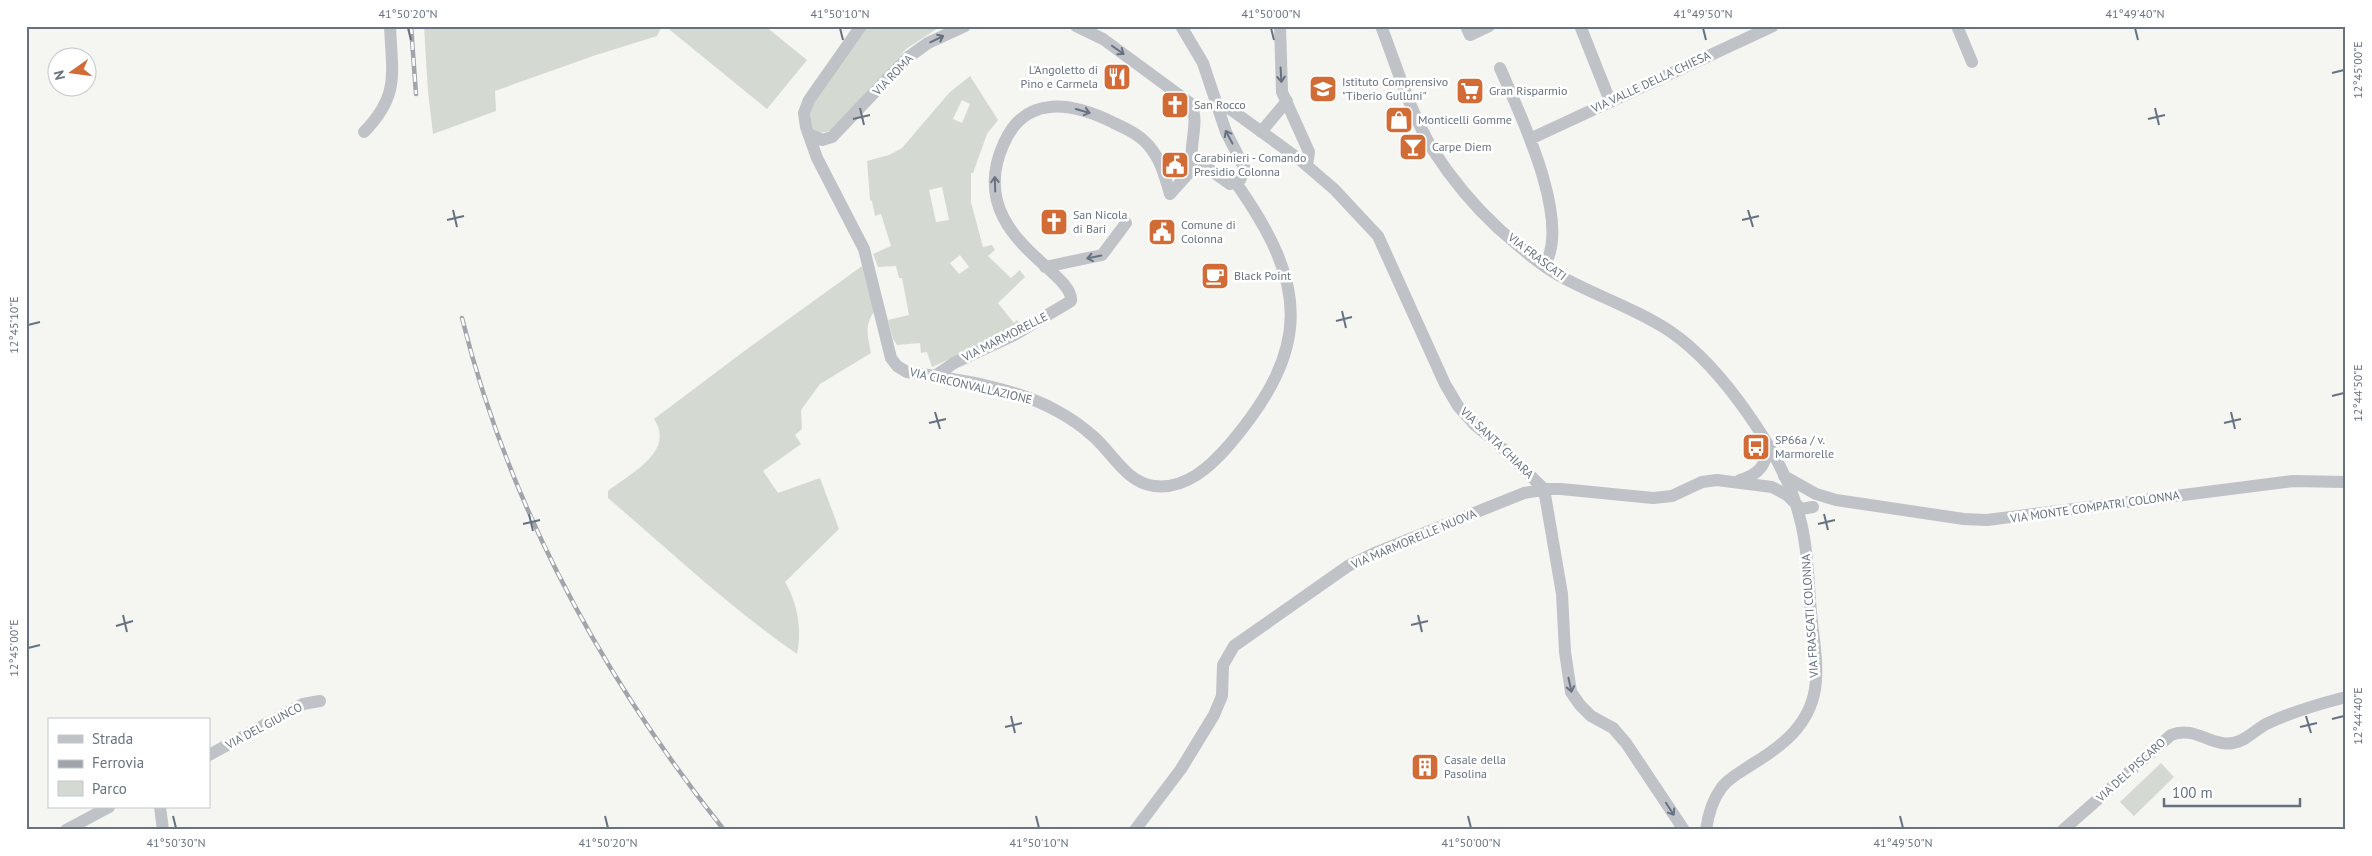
<svg xmlns="http://www.w3.org/2000/svg" width="2372" height="856" viewBox="0 0 2372 856" font-family="'PT Sans',sans-serif">
  <rect width="100%" height="100%" fill="#f5f5f2"/>
  <path fill="#d4dad2" fill-rule="evenodd" d="M 424,26 L 662,26 L 657,36 L 593,56 L 495,91 L 496,111 L 433,134 L 428,92 Z
    M 665,26 L 765,26 L 807,60 L 767,109 Z
    M 867,26 L 941,26 L 906,49 L 835,130 L 820,133 L 811,127 L 810,110 L 816,99 Z
    M 970,76 L 998,120 L 987,134 L 973,173 L 971,173 L 971,202 L 983,247 L 992,245 L 995,250 L 988,256 L 1011,278 L 1020,270 L 1025,277 L 998,303 L 1014,323 L 1017,320 L 1020,324 L 1011,331 L 932,367 L 927,352 L 921,353 L 920,343 L 897,345 L 893,339 L 888,320 L 909,315 L 902,278 L 899,278 L 896,266 L 878,267 L 873,254 L 891,246 L 881,214 L 875,216 L 872,201 L 870,200 L 867,161 L 889,155 L 902,148 L 949,93 ZM 962,100 L 970,104 L 962,123 L 953,119 ZM 942,187 L 949,220 L 936,222 L 929,190 ZM 960,255 L 969,267 L 959,274 L 950,263 Z
    M 862,266 L 874,312 C 864,325 868,338 871,353 L 820,384 L 801,410 L 802,429 L 795,435 L 801,444 L 763,471 L 778,493 L 820,478 L 839,529 L 785,582 C 798,604 802,630 797,654 C 729,607 670,551 608,498 L 608,491 C 629,474 676,452 654,419 L 743,352 Z
    M 2161,763 L 2174,777 L 2134,816 L 2120,802 Z"/>
  <g fill="none" stroke-linecap="round" stroke-linejoin="round">
    <path stroke="#bfc2c6" stroke-width="12" d="M 861,26 L 809,100 L 804,113 L 806,127 L 817,158 L 864,249 L 891,358 L 897,366 L 907,372 C 955,379 1015,387 1057,411 C 1070,418 1083,427 1094,437 C 1113,454 1126,482 1154,486 C 1186,490 1211,466 1230,444 C 1312,347 1308,285 1236,183
      M 1076,26 L 1103,39 L 1190,103 C 1202,122 1185,152 1195,166
      M 1181,26 L 1203,63 L 1226,132 L 1245,169 L 1240,180 L 1230,184 L 1209,169 L 1195,166
      M 1280,26 L 1282,92 L 1309,152 L 1307,166
      M 1381,26 C 1397,67 1410,112 1433,150 C 1451,178 1474,206 1499,229 C 1518,245 1538,264 1560,276 C 1596,296 1637,309 1671,332 C 1721,366 1784,456 1799,515 C 1808,546 1808,580 1811,612 C 1813,637 1819,664 1815,689 C 1809,726 1781,747 1751,765 C 1741,772 1730,777 1722,787 C 1713,799 1708,815 1706,830
      M 1466,26 L 1470,35 L 1489,26
      M 1957,26 L 1972,62
      M 1581,28 L 1610,101
      M 1500,68 C 1519,112 1573,222 1544,266
      M 1218,109 L 1224,107 L 1230,109 L 1299,159 L 1334,189 L 1378,236 L 1445,384 L 1458,406 L 1475,425 L 1495,441 L 1544,489 L 1562,594 L 1565,652 L 1571,692 L 1580,705 L 1591,716 L 1613,728 L 1626,743 L 1684,830
      M 364,132 C 400,95 392,74 390,26
      M 1261,132 L 1287,101
      M 808,133 L 822,140 L 832,137 L 907,58 L 928,43 L 965,26
      M 1530,139 L 1773,26
      M 1170,194 L 1195,166
      M 1045,267 L 1102,255 L 1126,223
      M 935,376 L 954,363 L 1014,335 L 1071,301 C 1075,270 962,235 1004,143 C 1026,93 1074,103 1114,123 C 1127,129 1140,135 1149,146 C 1161,160 1165,177 1170,194
      M 1784,476 L 1816,494 L 1836,500 L 1964,519 L 1987,520 L 2293,481 L 2346,482
      M 1740,480 C 1758,475 1770,463 1765,443
      M 209,755 L 303,704 L 320,701
      M 160,807 L 163,830
      M 66,830 L 109,807
      M 1135,830 L 1181,769 L 1214,715 L 1222,696 L 1223,665 L 1234,646 L 1348,566 L 1377,552 L 1524,493 L 1547,489 L 1561,489 L 1653,498 L 1672,496 L 1702,482 L 1717,480 L 1772,487 L 1787,495 L 1801,509 L 1813,507
      M 2063,830 L 2171,735 C 2195,725 2211,747 2233,743 C 2246,741 2255,730 2266,724 C 2291,712 2319,704 2346,697"/>
    <defs>
      <path id="rail" d="M 411,26 L 416,94
        M 462,318 C 509,507 604,679 724,830"/>
    </defs>
    <use href="#rail" stroke="#a1a5ab" stroke-width="4.5"/>
    <use href="#rail" stroke="#fff" stroke-width="2.5" stroke-dasharray="8" stroke-linecap="butt"/>
  </g>
  <defs><path id="oneway-shaft" d="M-6 0H5M1.5-3L5.5 0L1.5 3" fill="none" stroke-width="1.6" stroke-linecap="round" stroke-linejoin="round" transform="scale(1.25)"/></defs>
  <g stroke="#677280">
    <use href="#oneway-shaft" transform="translate(937 39) rotate(-26)"/>
    <use href="#oneway-shaft" transform="translate(1118 50) rotate(35)"/>
    <use href="#oneway-shaft" transform="translate(1281 75) rotate(87)"/>
    <use href="#oneway-shaft" transform="translate(1083 111) rotate(16)"/>
    <use href="#oneway-shaft" transform="translate(1229 137) rotate(-118)"/>
    <use href="#oneway-shaft" transform="translate(995 184) rotate(-92)"/>
    <use href="#oneway-shaft" transform="translate(1094 257) rotate(168)"/>
    <use href="#oneway-shaft" transform="translate(1570 685) rotate(78)"/>
    <use href="#oneway-shaft" transform="translate(1670 809) rotate(57)"/>
  </g>
  <path fill="none" stroke="#677280" stroke-width="2" d="M 408,28 L 411,40M 840,28 L 843,40M 1271,28 L 1274,40M 1703,28 L 1706,40M 2135,28 L 2138,40M 2332,73 L 2344,70M 860,108 L 864,125M 2155,108 L 2159,125M 853,119 L 870,115M 2148,119 L 2165,115M 453,210 L 457,227M 1748,210 L 1753,227M 447,220 L 464,216M 1742,220 L 1759,216M 1342,311 L 1346,328M 1336,321 L 1352,317M 28,325 L 40,322M 2332,396 L 2344,393M 935,412 L 940,429M 2231,412 L 2235,429M 929,423 L 946,419M 2224,423 L 2241,419M 529,514 L 533,531M 1824,514 L 1828,530M 523,524 L 540,520M 1818,524 L 1835,520M 123,615 L 127,632M 1418,615 L 1422,632M 1411,625 L 1428,621M 116,626 L 133,621M 28,648 L 40,645M 1011,716 L 1015,733M 2306,716 L 2311,733M 2332,719 L 2344,716M 1005,727 L 1022,723M 2300,727 L 2317,723M 173,816 L 176,828M 605,816 L 608,828M 1036,816 L 1039,828M 1468,816 L 1471,828M 1900,816 L 1903,828"/>
  <defs>
    <symbol id="restaurant-square" viewBox="-11 -11 22 22"><rect x="-9" y="-9" width="18" height="18" rx="4" fill="#d26c36" stroke="#fff"/><path d="M-5-6h1v4h1v-4h1v4h1v-4h1v5L-1.5 .5V6h-2V.5L-5-1ZM5-6V6H3V1.5H1.5Q1.5-4 5-6Z" fill="#fff"/></symbol>
    <symbol id="school-square" viewBox="-11 -11 22 22"><rect x="-9" y="-9" width="18" height="18" rx="4" fill="#d26c36" stroke="#fff"/><path d="M0-5L7-2L0 1L-7-2ZM-4 1L0 2.5L4 1V4Q0 6-4 4Z" fill="#fff"/></symbol>
    <symbol id="supermarket-square" viewBox="-11 -11 22 22"><rect x="-9" y="-9" width="18" height="18" rx="4" fill="#d26c36" stroke="#fff"/><path d="M-6-5.5h2.5l.6 2H6L4.5 2H-2.5L-4.4-4H-6ZM-1.5 3.2a1.3 1.3 0 1 0 .1 0ZM3 3.2a1.3 1.3 0 1 0 .1 0Z" fill="#fff"/></symbol>
    <symbol id="church-square" viewBox="-11 -11 22 22"><rect x="-9" y="-9" width="18" height="18" rx="4" fill="#d26c36" stroke="#fff"/><path d="M-1.2-6h2.4v3.5h3.3v2.4h-3.3V6h-2.4V-.1h-3.3v-2.4h3.3Z" fill="#fff"/></symbol>
    <symbol id="shop-square" viewBox="-11 -11 22 22"><rect x="-9" y="-9" width="18" height="18" rx="4" fill="#d26c36" stroke="#fff"/><path d="M-5-2.5h2.3a2.7 3.5 0 0 1 5.4 0H5L5.5 6h-11ZM-1.5-2.5h3a1.5 2.3 0 0 0-3 0Z" fill="#fff"/></symbol>
    <symbol id="bar-square" viewBox="-11 -11 22 22"><rect x="-9" y="-9" width="18" height="18" rx="4" fill="#d26c36" stroke="#fff"/><path d="M-6-5H6L.8 .8V4.5H3.5V6h-7V4.5H-.8V.8Z" fill="#fff"/></symbol>
    <symbol id="civic-square" viewBox="-11 -11 22 22"><rect x="-9" y="-9" width="18" height="18" rx="4" fill="#d26c36" stroke="#fff"/><path d="M-.6-6.5H3V-4.5H.6V-3L4-1V1h2V6H-6V1h2V-1L-.6-3ZM-1.2 2.5V6h2.4V2.5Z" fill="#fff"/></symbol>
    <symbol id="cafe-square" viewBox="-11 -11 22 22"><rect x="-9" y="-9" width="18" height="18" rx="4" fill="#d26c36" stroke="#fff"/><path d="M-5.5-4.5H6V0H3Q3 3.5 0 3.5H-2.5Q-5.5 3.5-5.5 0ZM3-3.2v2h1.7v-2ZM-6 4.5H4V6H-6Z" fill="#fff"/></symbol>
    <symbol id="bus-square" viewBox="-11 -11 22 22"><rect x="-9" y="-9" width="18" height="18" rx="4" fill="#d26c36" stroke="#fff"/><path d="M-5-6H5V4H4V6H2V4H-2V6H-4V4H-5ZM-3.5-4V0h7V-4ZM-3.5 1.2v1.5H-2V1.2ZM2 1.2v1.5H3.5V1.2Z" fill="#fff"/></symbol>
    <symbol id="building-square" viewBox="-11 -11 22 22"><rect x="-9" y="-9" width="18" height="18" rx="4" fill="#d26c36" stroke="#fff"/><path d="M-4-6H4V6H1V3H-1V6H-4ZM-2.5-4.3h1.7v1.8h-1.7ZM.8-4.3h1.7v1.8H.8ZM-2.5-1h1.7V.8h-1.7ZM.8-1h1.7V.8H.8Z" fill="#fff"/></symbol>
  </defs>
  <g fill-rule="evenodd">
    <use href="#restaurant-square" x="1101" y="61" width="32" height="32"/>
    <use href="#school-square" x="1307" y="73" width="32" height="32"/>
    <use href="#supermarket-square" x="1454" y="75" width="32" height="32"/>
    <use href="#church-square" x="1159" y="89" width="32" height="32"/>
    <use href="#shop-square" x="1383" y="104" width="32" height="32"/>
    <use href="#bar-square" x="1397" y="131" width="32" height="32"/>
    <use href="#civic-square" x="1159" y="149" width="32" height="32"/>
    <use href="#church-square" x="1038" y="206" width="32" height="32"/>
    <use href="#civic-square" x="1146" y="216" width="32" height="32"/>
    <use href="#cafe-square" x="1199" y="260" width="32" height="32"/>
    <use href="#bus-square" x="1740" y="431" width="32" height="32"/>
    <use href="#building-square" x="1409" y="751" width="32" height="32"/>
  </g>
  <g text-anchor="middle" stroke-width="5" stroke-linejoin="round" paint-order="stroke">
    <g font-size="12" fill="#677280" stroke="#fff" text-anchor="start">
      <text x="1098" y="74" text-anchor="end">L'Angoletto di<tspan x="1098" dy="14">Pino e Carmela</tspan></text>
      <text x="1342" y="86">Istituto Comprensivo<tspan x="1342" dy="14">"Tiberio Gulluni"</tspan></text>
      <text x="1489" y="95">Gran Risparmio</text>
      <text x="1194" y="109">San Rocco</text>
      <text x="1418" y="124">Monticelli Gomme</text>
      <text x="1432" y="151">Carpe Diem</text>
      <text x="1194" y="162">Carabinieri - Comando<tspan x="1194" dy="14">Presidio Colonna</tspan></text>
      <text x="1073" y="219">San Nicola<tspan x="1073" dy="14">di Bari</tspan></text>
      <text x="1181" y="229">Comune di<tspan x="1181" dy="14">Colonna</tspan></text>
      <text x="1234" y="280">Black Point</text>
      <text x="1775" y="444">SP66a / v.<tspan x="1775" dy="14">Marmorelle</tspan></text>
      <text x="1444" y="764">Casale della<tspan x="1444" dy="14">Pasolina</tspan></text>
    </g>
    <g font-size="12" fill="#677280" stroke="#fff">
      <text transform="translate(893 75) rotate(-46)" y="4">VIA ROMA</text>
      <text transform="translate(1651 82) rotate(-25)" y="4">VIA VALLE DELLA CHIESA</text>
      <text transform="translate(1537 257) rotate(37)" y="4">VIA FRASCATI</text>
      <text transform="translate(1005 337) rotate(-27)" y="4">VIA MARMORELLE</text>
      <text transform="translate(971 386) rotate(13)" y="4">VIA CIRCONVALLAZIONE</text>
      <text transform="translate(1497 443) rotate(44)" y="4">VIA SANTA CHIARA</text>
      <text transform="translate(2095 507) rotate(-8)" y="4">VIA MONTE COMPATRI COLONNA</text>
      <text transform="translate(1414 539) rotate(-23)" y="4">VIA MARMORELLE NUOVA</text>
      <text transform="translate(1810 616) rotate(-94)" y="4">VIA FRASCATI COLONNA</text>
      <text transform="translate(264 726) rotate(-28)" y="4">VIA DEL GIUNCO</text>
      <text transform="translate(2131 770) rotate(-42)" y="4">VIA DEL PISCARO</text>
    </g>
  </g>
  <rect width="2372" height="856" fill="none" stroke="#ffffff" stroke-width="55"/>
  <rect x="48" y="718" width="162" height="90" fill="#ffffff" stroke="#c2c7cc"/>
  <rect x="58" y="735" width="25" height="8" fill="#bfc2c6" stroke="#c2c7cc"/>
  <text x="92" y="744" font-size="15" fill="#677280">Strada</text>
  <rect x="58" y="760" width="25" height="8" fill="#a1a5ab" stroke="#c2c7cc"/>
  <text x="92" y="768" font-size="15" fill="#677280">Ferrovia</text>
  <rect x="58" y="781" width="25" height="15" fill="#d4dad2" stroke="#c2c7cc"/>
  <text x="92" y="794" font-size="15" fill="#677280">Parco</text>
  <g transform="translate(72 72) rotate(256)"><circle r="24" fill="#ffffff" stroke="#c2c7cc"/>
  <path d="M0-4L9 19L0 12L-9 19Z" fill="#d26c36"/>
  <text y="-8" font-size="14" font-weight="bold" text-anchor="middle" fill="#677280">N</text>
  </g>
  <path d="M2164 798v8h136v-8" fill="none" stroke="#677280" stroke-width="2.5"/>
  <text x="2172" y="798" font-size="15" fill="#677280" stroke="#ffffff" stroke-width="4" paint-order="stroke">100 m</text>
  <rect x="28" y="28" width="2316" height="800" fill="none" stroke="#677280" stroke-width="2"/>
  <g font-size="12" text-anchor="middle" fill="#677280">
    <text x="408" y="18">41°50'20"N</text>
    <text x="840" y="18">41°50'10"N</text>
    <text x="1271" y="18">41°50'00"N</text>
    <text x="1703" y="18">41°49'50"N</text>
    <text x="2135" y="18">41°49'40"N</text>
    <text transform="translate(2358 70) rotate(-90)" y="4">12°45'00"E</text>
    <text transform="translate(14 325) rotate(-90)" y="4">12°45'10"E</text>
    <text transform="translate(2358 393) rotate(-90)" y="4">12°44'50"E</text>
    <text transform="translate(14 648) rotate(-90)" y="4">12°45'00"E</text>
    <text transform="translate(2358 716) rotate(-90)" y="4">12°44'40"E</text>
    <text x="176" y="847">41°50'30"N</text>
    <text x="608" y="847">41°50'20"N</text>
    <text x="1039" y="847">41°50'10"N</text>
    <text x="1471" y="847">41°50'00"N</text>
    <text x="1903" y="847">41°49'50"N</text>
  </g>
</svg>
